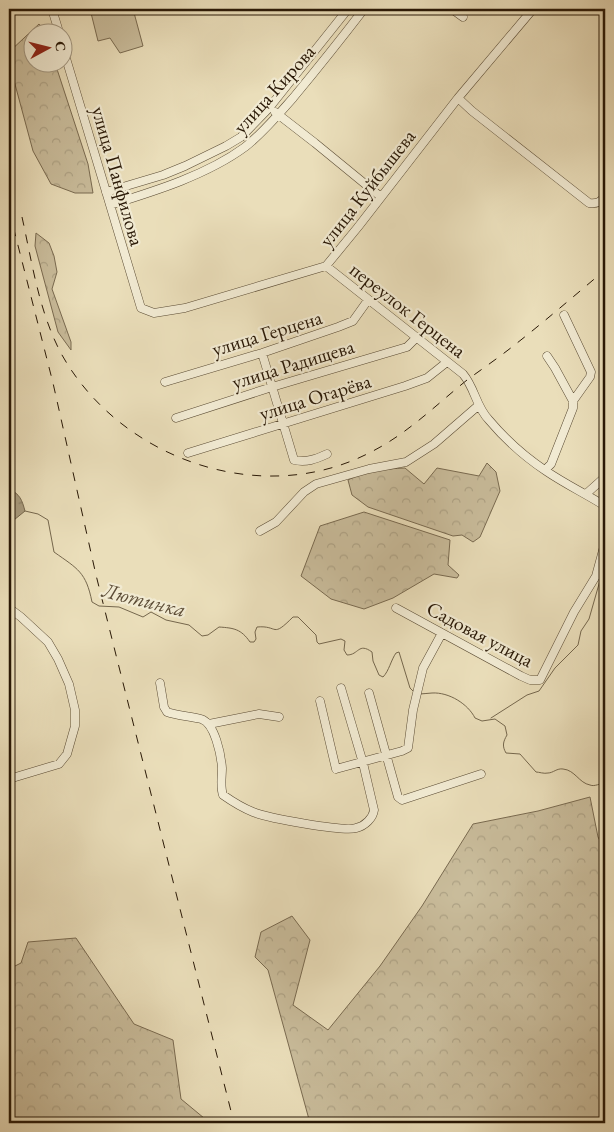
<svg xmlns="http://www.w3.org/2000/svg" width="614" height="1132" viewBox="0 0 614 1132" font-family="'EB Garamond',serif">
  <defs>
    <pattern id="forest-crowns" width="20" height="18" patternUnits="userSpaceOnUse" patternTransform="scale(1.25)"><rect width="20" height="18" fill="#c9bc9b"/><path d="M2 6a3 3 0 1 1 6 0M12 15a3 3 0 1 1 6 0" fill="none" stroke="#ada184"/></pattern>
    <pattern id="water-ripples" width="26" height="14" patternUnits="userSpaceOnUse" patternTransform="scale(1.25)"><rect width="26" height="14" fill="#a89b7d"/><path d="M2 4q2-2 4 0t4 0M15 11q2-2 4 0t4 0" fill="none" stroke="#897d64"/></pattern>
  </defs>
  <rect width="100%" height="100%" fill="#eadeba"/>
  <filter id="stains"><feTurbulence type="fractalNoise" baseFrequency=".004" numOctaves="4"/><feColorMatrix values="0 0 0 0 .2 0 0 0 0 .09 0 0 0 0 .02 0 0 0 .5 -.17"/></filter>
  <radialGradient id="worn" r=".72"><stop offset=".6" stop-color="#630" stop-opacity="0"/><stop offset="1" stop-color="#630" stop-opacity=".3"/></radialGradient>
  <path fill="url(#forest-crowns)" stroke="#796a50" d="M 39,24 L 45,32 L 32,32 L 32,62 L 55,63 L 88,164 L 93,193 L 75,193 L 51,184 L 33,151 L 9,62 L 9,52 Z
    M 36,233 L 49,243 L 54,256 L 57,272 L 52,289 L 71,342 L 71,350 L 58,332 L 35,246 Z
    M 487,463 L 496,472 L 500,491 L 480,537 L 473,542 L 462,535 L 453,536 L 368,507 L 352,495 L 348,480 C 366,470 385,469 405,468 L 424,484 L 437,468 L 479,476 Z
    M 364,512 L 450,540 L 448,565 L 459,575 L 457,578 L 434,574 L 393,598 L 364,609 L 331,599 L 301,576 L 320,526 Z
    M 590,797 L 598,837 L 605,850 L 605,1123 L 310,1123 L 268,970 L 255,957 L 261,932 L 292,916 L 310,940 L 293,1005 L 328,1030 L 380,966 L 422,906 L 473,824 L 538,811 Z
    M 76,938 L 134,1024 L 173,1040 L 181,1099 L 210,1123 L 9,1123 L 9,969 L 21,963 L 28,942 Z"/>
  <path fill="#c9bc9b" stroke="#796a50" d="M 90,9 L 133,9 L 143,46 L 120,53 L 110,38 L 98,41 Z"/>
  <path fill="url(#water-ripples)" stroke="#75674d" d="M 9,489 C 20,494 22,500 25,511 L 9,524 Z"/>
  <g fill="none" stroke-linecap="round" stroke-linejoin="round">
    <path stroke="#75674d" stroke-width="1" d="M 25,511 L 38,514 L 48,520 L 54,552 C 78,569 86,572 92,602 L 99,606 L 119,607 L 143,617 L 151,612 L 166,620 L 189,625 L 202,636 L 208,635 L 219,627 C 234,628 241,629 250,642 L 254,642 L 256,639 L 255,632 L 257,627 C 279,625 271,639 293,617 L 298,617 L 316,635 L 317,642 L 319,644 L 341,639 L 345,641 L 344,650 L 347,655 C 359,655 358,642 372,652 L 373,661 L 379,675 L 383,677 C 389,671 391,660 396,653 L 399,652 L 410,688 L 414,692
      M 420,694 C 424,694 428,693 432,693 C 449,692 468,704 475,718 L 482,721 L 495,719 L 505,726 L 507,735 C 503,742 502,746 506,753 L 520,754 L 536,772 C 539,772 544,774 548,773 C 553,773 557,768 563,769 C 575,770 579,783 590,785 C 595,787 600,783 605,783
      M 491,718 L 527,695 L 539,691 L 555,668 L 578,645 L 581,631 L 589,619 L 601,577 L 605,570"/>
    <defs>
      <path id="minor" d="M 52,9 L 59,32
        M 452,9 L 463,17
        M 62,45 L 141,308 L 154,313 L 185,308 L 326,266 L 358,227 L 458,98 L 533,9
        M 458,98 L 472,111 L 589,203 C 597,204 601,202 605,196
        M 275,112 L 315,143 L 381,197
        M 106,192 L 163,175 L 185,166 L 226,146 L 241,137 L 269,108 L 348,9
        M 110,205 C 155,191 207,175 245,147 C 263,133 278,115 293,98 C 317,69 341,39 364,9
        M 326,266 L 463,374 C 475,388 476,407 489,420 C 505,439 525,457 546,471 C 565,484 586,494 605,506
        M 564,315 L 591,372 L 590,377 L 573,401
        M 262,353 L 294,460 C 306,463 316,459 327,454
        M 165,382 L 262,353 L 338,327 L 353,321 L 368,300
        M 176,418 L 272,387 L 407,347 L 417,337
        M 188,453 L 405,386 L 427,378 L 447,362
        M 545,470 L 551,464 L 573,408 L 573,401 L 555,368 L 547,356
        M 586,494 L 605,477
        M 260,531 L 276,522 L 304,492 L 316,484 L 369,469 L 406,462 L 434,444 L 479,405
        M 9,608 L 21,617 L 48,642 L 58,659 L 69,684 L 75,710 L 75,726 L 67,754 L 59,764 L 9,779
        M 396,608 L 521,676 L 530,680 L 540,680 L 574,612 L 596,576 L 605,543 L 604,505
        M 160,683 L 164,707 L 167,712 C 178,716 190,716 201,719 C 215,723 221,755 222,768 C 222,777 220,787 223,795 C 233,802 243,808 253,812 C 267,818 344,832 356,828 C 365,826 373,818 374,810 L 363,763 L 341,688
        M 369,693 L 398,797 L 402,800 L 481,774
        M 320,701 L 336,769 L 402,751 L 408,748 L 413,710 L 423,668 L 442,633
        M 209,724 L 259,714 L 279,717"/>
    </defs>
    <use href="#minor" stroke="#594a33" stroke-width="9"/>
    <use href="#minor" stroke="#f1ead2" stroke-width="8"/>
    <path stroke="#291806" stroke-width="1" stroke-dasharray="9 9" stroke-linecap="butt" d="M 9,210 L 53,383 L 96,575 L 117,659 L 234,1123
      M 22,217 C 32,262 39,313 62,355 C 121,460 263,509 371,452 C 407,434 436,405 467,380 C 482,369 498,358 512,347 C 544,322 574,296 605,270"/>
  </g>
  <g text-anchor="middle" stroke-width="4.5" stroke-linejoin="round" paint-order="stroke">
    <g font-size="20" fill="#291806" stroke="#f1ead2">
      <text transform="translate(274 89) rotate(-48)" y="7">улица Кирова</text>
      <text transform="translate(118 176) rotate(74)" y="7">улица Панфилова</text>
      <text transform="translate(367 188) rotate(-52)" y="7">улица Куйбышева</text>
      <text transform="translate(408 310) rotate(38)" y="7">переулок Герцена</text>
      <text transform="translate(267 333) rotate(-17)" y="7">улица Герцена</text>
      <text transform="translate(293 364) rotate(-17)" y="7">улица Радищева</text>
      <text transform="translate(315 397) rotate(-17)" y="7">улица Огарёва</text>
      <text transform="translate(480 634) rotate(28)" y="7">Садовая улица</text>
    </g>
    <g font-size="21" font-style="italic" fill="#5c4c36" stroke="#f1ead2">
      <text transform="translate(144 600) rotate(14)" y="7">Лютинка</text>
    </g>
  </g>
  <rect width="614" height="1132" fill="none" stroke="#eadeba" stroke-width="30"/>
  <rect x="10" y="10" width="594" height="1112" fill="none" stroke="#291806" stroke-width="2.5"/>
  <rect x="15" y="15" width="584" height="1102" fill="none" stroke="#291806"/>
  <g transform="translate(48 48) rotate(83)"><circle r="24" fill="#f1ead2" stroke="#a19680"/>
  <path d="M0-4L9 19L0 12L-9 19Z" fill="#8f2418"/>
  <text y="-8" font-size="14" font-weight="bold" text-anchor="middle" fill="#291806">С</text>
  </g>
  <rect width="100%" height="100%" filter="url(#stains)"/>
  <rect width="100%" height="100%" fill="url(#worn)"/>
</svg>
